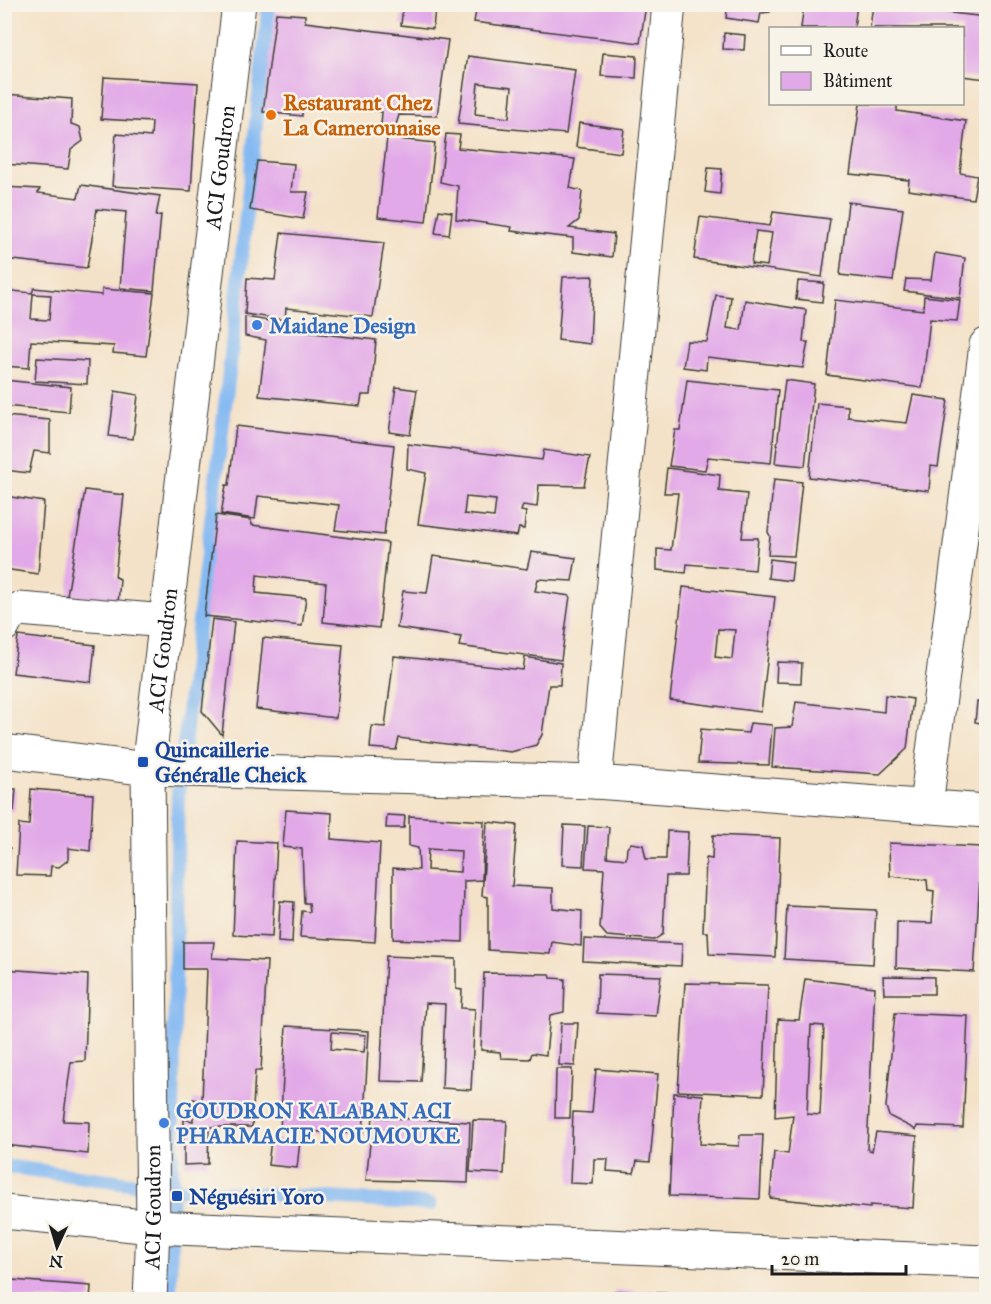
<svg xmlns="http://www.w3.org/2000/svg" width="991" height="1304" viewBox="0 0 991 1304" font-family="'IM FELL Great Primer',serif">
  <rect width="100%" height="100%" fill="#f7f3e8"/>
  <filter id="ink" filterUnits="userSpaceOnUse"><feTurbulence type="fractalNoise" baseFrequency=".0167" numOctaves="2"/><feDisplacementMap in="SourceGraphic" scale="12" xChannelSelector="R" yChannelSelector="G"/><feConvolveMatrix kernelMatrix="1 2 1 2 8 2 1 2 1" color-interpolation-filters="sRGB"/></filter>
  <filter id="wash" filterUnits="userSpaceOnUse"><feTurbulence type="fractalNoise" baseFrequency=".008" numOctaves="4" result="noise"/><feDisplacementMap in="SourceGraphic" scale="24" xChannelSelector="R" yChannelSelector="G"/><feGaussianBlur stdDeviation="1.35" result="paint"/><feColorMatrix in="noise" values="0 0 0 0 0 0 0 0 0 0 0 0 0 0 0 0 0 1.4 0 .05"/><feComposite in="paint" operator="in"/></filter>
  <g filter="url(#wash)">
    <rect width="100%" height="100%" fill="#f4e2c8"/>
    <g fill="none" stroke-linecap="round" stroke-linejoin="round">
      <path stroke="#84b9f2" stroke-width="14" d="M 4,1166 L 173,1189 L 431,1204
        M 170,1300 L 178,795 L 230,364 L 269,4"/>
    </g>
    <g id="blocks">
      <path fill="#e2a9e8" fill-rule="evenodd" d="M 728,4 L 771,4 L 770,12 L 761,13 L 759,23 L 726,18 Z
        M 804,4 L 857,4 L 854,28 L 801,28 Z
        M 873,4 L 986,17 L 986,79 L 962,76 L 962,28 L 870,28 Z
        M 403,5 L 435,8 L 433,29 L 401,25 Z
        M 477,5 L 646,5 L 640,43 L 474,22 Z
        M 276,13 L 305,15 L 305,22 L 448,40 L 437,116 L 399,115 L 395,128 L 381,126 L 382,112 L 302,100 L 302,116 L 263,112 Z
        M 724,33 L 745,35 L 744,50 L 723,49 Z
        M 603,53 L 637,56 L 636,78 L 601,76 Z
        M 468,56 L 575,70 L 566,134 L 458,124 ZM 478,83 L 512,87 L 509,118 L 475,114 Z
        M 104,77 L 198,83 L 191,191 L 112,186 L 116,134 L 151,137 L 152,122 L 101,119 Z
        M 4,94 L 72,99 L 71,124 L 80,127 L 83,141 L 71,150 L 68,169 L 4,164 Z
        M 860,104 L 897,104 L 897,111 L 966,121 L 960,173 L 977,176 L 973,199 L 908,190 L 909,180 L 850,174 Z
        M 579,123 L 624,129 L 621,153 L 576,147 Z
        M 446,134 L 460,135 L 458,148 L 575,159 L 570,188 L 582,191 L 579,220 L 569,228 L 614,234 L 612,257 L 573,252 L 573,238 L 511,231 L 512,227 L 456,219 L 458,186 L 440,182 Z
        M 387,138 L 435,143 L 426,222 L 378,217 Z
        M 257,161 L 294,164 L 291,192 L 308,192 L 303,219 L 250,210 Z
        M 708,168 L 722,169 L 720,194 L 705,192 Z
        M 81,185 L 160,196 L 156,216 L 161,215 L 154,291 L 120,288 L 126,212 L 97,209 L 87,268 L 4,259 L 4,187 L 40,189 L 38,193 L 78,198 Z
        M 848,202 L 903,209 L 893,281 L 840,275 Z
        M 439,210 L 452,212 L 449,235 L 435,233 Z
        M 773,212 L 830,219 L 822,277 L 694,259 L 700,217 L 770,226 ZM 756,231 L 772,233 L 767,266 L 751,264 Z
        M 281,233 L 384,243 L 373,317 L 286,308 L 285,320 L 245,314 L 247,278 L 275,280 Z
        M 935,253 L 965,258 L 960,298 L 904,291 L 906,279 L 931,280 Z
        M 593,276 L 590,344 L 558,340 L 563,277 Z
        M 798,281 L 824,283 L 822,302 L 796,299 Z
        M 34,288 L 102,295 L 102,289 L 154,293 L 146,356 L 113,353 L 114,346 L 31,341 L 29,368 L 4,366 L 4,290 L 32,293 ZM 33,294 L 51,295 L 49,320 L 31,319 Z
        M 716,295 L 731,297 L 727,328 L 741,330 L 745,300 L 806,310 L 803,342 L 808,342 L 803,368 L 707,357 L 706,370 L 683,367 L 687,341 L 707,342 Z
        M 924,296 L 960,300 L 957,321 L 930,319 L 922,388 L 827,375 L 835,300 L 923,310 Z
        M 245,317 L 288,324 L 287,330 L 376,340 L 371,395 L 362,395 L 360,406 L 259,396 L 266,340 L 245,336 Z
        M 37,358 L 88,361 L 87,384 L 35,381 Z
        M 4,380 L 71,387 L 69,412 L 4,406 Z
        M 687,380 L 778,390 L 771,463 L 708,457 L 705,470 L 669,466 L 675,430 L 680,430 Z
        M 785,380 L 814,384 L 805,466 L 775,463 Z
        M 396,387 L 417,390 L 410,435 L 389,432 Z
        M 115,391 L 138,395 L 133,439 L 109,436 Z
        M 913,395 L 948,400 L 938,467 L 931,466 L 929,491 L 809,477 L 817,403 L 848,406 L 848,417 L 907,423 Z
        M 4,416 L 50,420 L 50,453 L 34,451 L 29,473 L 4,470 Z
        M 236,426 L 394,445 L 384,535 L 335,530 L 339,505 L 258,496 L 255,519 L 221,514 L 226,485 L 229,485 Z
        M 408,444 L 542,460 L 544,450 L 590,457 L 584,486 L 539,485 L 537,507 L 523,505 L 521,511 L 526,512 L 524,529 L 519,528 L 517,536 L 418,524 L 426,473 L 407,469 ZM 466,497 L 496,500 L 494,517 L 464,514 Z
        M 667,468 L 720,475 L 719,491 L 747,494 L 742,538 L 758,538 L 755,570 L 687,564 L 686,573 L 657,570 L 657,549 L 671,550 L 678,493 L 664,493 Z
        M 774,479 L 802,482 L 794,556 L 768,555 L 770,536 L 768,532 Z
        M 85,490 L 124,495 L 115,577 L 120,579 L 118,604 L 67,596 Z
        M 4,496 L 44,502 L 38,574 L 4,569 Z
        M 216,515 L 251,520 L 252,525 L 388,543 L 379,628 L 323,622 L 326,583 L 257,575 L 256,593 L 306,598 L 302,626 L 204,616 Z
        M 531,552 L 576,558 L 572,581 L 538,579 L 535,591 L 570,596 L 561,660 L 459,646 L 461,637 L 397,628 L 403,591 L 427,593 L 433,556 L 527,569 Z
        M 770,559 L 793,562 L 791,581 L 768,578 Z
        M 683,587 L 775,597 L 761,712 L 670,700 ZM 718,629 L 735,630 L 732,659 L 715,657 Z
        M 212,619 L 234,622 L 222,735 L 202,711 Z
        M 18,636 L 95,645 L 91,682 L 13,673 Z
        M 263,638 L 343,645 L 336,718 L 256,709 Z
        M 985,646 L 986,646 L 986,671 L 982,671 Z
        M 394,656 L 523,670 L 525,657 L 561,663 L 560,685 L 549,685 L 542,735 L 536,745 L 511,752 L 399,738 L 396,750 L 370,748 L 372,726 L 385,727 Z
        M 777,662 L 802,663 L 801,683 L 776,682 Z
        M 885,695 L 913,699 L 907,749 L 880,774 L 772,767 L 775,728 L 792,727 L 796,702 L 884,712 Z
        M 977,702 L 986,703 L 986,724 L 975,722 Z
        M 750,723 L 772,725 L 769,765 L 698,763 L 701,729 L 748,733 Z
        M 5,789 L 16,789 L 14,811 L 5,810 Z
        M 31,789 L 93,794 L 90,851 L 68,848 L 68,860 L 59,867 L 51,866 L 50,876 L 16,875 L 19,824 L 29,825 Z
        M 286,810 L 332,813 L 331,839 L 380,843 L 375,942 L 300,937 L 302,911 L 310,912 L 309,903 L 304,903 L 302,849 L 283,847 Z
        M 387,815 L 405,816 L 404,828 L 386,828 Z
        M 409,816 L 484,821 L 482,880 L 464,881 L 463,942 L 393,939 L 393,868 L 419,870 L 418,848 L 409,846 ZM 428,849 L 461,851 L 460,872 L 427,870 Z
        M 487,822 L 517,825 L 512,886 L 553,888 L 553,908 L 582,911 L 581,946 L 552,942 L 550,954 L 488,950 L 488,897 L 482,896 Z
        M 564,825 L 585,826 L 583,866 L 562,865 Z
        M 588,826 L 609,827 L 607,857 L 626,859 L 627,848 L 631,843 L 643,845 L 646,859 L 666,859 L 667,831 L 688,832 L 686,876 L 666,876 L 663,934 L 654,940 L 607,936 L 600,928 L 604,869 L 585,868 Z
        M 713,835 L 780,838 L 775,957 L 709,954 L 708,932 L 703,932 L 706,858 L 712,859 Z
        M 237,841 L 277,843 L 272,937 L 233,935 Z
        M 889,843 L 982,847 L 974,972 L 896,968 L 897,922 L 932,923 L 934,891 L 928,890 L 927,880 L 890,876 Z
        M 4,847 L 10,848 L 6,906 L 4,906 Z
        M 280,901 L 294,902 L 292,943 L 278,942 Z
        M 787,906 L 876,910 L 873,964 L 784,959 Z
        M 584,939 L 682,944 L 681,966 L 583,961 Z
        M 183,942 L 214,942 L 212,958 L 267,961 L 261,1071 L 255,1071 L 252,1127 L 209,1127 L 208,1164 L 184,1165 L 184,1119 L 193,1121 L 193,1099 L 202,1101 L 207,969 L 183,969 Z
        M 386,956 L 456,959 L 456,989 L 462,990 L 461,1008 L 475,1009 L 471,1090 L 442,1088 L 445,1004 L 426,1003 L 421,1082 L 380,1081 Z
        M 4,969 L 88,975 L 85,1061 L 71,1062 L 63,1121 L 89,1122 L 88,1154 L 4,1145 Z
        M 484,973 L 550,974 L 551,978 L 565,979 L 564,1012 L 550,1015 L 546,1055 L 532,1053 L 530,1059 L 501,1058 L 500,1052 L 481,1050 Z
        M 598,974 L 661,976 L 656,1016 L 597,1013 Z
        M 883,976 L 934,977 L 934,994 L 884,994 Z
        M 805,979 L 875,987 L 867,1149 L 872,1151 L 876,1132 L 917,1136 L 913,1208 L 870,1205 L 870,1208 L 770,1198 L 774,1152 L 788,1154 L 793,1115 L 775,1117 L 778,1019 L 799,1020 ZM 811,1025 L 824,1026 L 820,1115 L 807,1114 Z
        M 685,983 L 768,985 L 763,1095 L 678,1091 Z
        M 895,1013 L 968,1016 L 963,1128 L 917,1126 L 916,1130 L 889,1116 L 886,1107 Z
        M 561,1023 L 578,1023 L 575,1066 L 559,1065 Z
        M 286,1026 L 369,1031 L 363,1134 L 280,1130 ZM 332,1032 L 366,1035 L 364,1052 L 331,1049 Z
        M 556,1069 L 572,1069 L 570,1118 L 555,1118 Z
        M 596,1069 L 658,1074 L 650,1162 L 637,1161 L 634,1173 L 607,1171 L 608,1159 L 594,1159 L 593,1184 L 570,1183 L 573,1112 L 592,1113 Z
        M 674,1093 L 703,1095 L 700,1144 L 739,1146 L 740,1135 L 763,1135 L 760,1199 L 669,1196 Z
        M 373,1117 L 470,1122 L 468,1183 L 366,1180 Z
        M 473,1120 L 507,1121 L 504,1174 L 470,1172 Z
        M 271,1139 L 300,1141 L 297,1168 L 268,1165 Z
        M 4,1275 L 10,1275 L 7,1300 L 4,1300 Z
        M 12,1280 L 91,1286 L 90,1300 L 10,1300 Z
        M 615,1291 L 682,1294 L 682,1300 L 615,1300 Z"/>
    </g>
  </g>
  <g filter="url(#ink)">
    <use href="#blocks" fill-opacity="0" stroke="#3c3a36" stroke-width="1.5"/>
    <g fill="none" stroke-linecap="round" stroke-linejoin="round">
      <defs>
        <g id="minor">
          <path d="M 4,625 L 7,617 L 19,609 L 166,621"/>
          <path d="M 4,751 L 148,769 L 595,782 L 986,811"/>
          <path d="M 595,782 L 669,4"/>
          <path d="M 926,805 L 986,345"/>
          <path d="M 4,1212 L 153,1227 L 986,1262"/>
          <path id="s1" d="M 150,1300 L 153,1227 L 148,769 L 239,4"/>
        </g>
      </defs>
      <use href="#minor" stroke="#3c3a36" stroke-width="35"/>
      <use href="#minor" stroke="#fff" stroke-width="33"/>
    </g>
  </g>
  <circle fill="#e8710a" stroke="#f7f3e8" stroke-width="2" cx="271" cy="115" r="6"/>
  <g fill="#3f7fe0" stroke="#f7f3e8" stroke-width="2">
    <circle cx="257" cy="325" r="6"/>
    <circle cx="164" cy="1123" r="6"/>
  </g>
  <g fill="#1a4fb4" stroke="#f7f3e8" stroke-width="2">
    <rect x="137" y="756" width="12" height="12" rx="3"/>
    <rect x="171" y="1190" width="12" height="12" rx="3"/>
  </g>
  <g text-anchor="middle" stroke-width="5" stroke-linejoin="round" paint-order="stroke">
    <g font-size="22" font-weight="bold" fill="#c56008" stroke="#f7f3e8" text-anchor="start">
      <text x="283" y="110">Restaurant Chez<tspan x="283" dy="25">La Camerounaise</tspan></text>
    </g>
    <g font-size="22" fill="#1c1c1c" stroke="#f7f3e8">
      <text dy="8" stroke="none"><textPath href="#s1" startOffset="1137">ACI Goudron</textPath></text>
      <text dy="8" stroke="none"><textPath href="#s1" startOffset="651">ACI Goudron</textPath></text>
      <text dy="8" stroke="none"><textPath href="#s1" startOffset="93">ACI Goudron</textPath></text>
    </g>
    <g font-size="22" font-weight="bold" fill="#366cbe" stroke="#f7f3e8" text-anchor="start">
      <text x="269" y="333">Maidane Design</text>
      <text x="176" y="1118">GOUDRON KALABAN ACI<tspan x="176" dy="25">PHARMACIE NOUMOUKE</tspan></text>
    </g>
    <g font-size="22" font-weight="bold" fill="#164399" stroke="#f7f3e8" text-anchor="start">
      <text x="155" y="757">Quincaillerie<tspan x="155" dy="25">Généralle Cheick</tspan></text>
      <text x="189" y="1204">Néguésiri Yoro</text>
    </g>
  </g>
  <rect width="991" height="1304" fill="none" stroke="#f7f3e8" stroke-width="24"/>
  <rect x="769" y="27" width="195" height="78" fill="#f7f3e8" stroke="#9f9d96" stroke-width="1.5"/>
  <rect x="781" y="46" width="30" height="9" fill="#ffffff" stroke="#9f9d96" stroke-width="1.5"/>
  <text x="823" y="57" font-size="18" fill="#1c1c1c">Route</text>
  <rect x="781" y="72" width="30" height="18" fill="#e2a9e8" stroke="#9f9d96" stroke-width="1.5"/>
  <text x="823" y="87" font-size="18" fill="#1c1c1c">Bâtiment</text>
  <g transform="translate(57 1247) rotate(184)" stroke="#f7f3e8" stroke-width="4.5" paint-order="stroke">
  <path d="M0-4.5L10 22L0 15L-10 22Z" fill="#1c1c1c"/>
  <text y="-9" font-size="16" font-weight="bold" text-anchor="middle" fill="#1c1c1c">N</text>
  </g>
  <path d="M772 1265v9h134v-9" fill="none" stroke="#1c1c1c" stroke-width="3"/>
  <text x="781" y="1265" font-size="18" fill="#1c1c1c" stroke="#f7f3e8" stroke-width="4.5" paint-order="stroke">20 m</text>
</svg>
